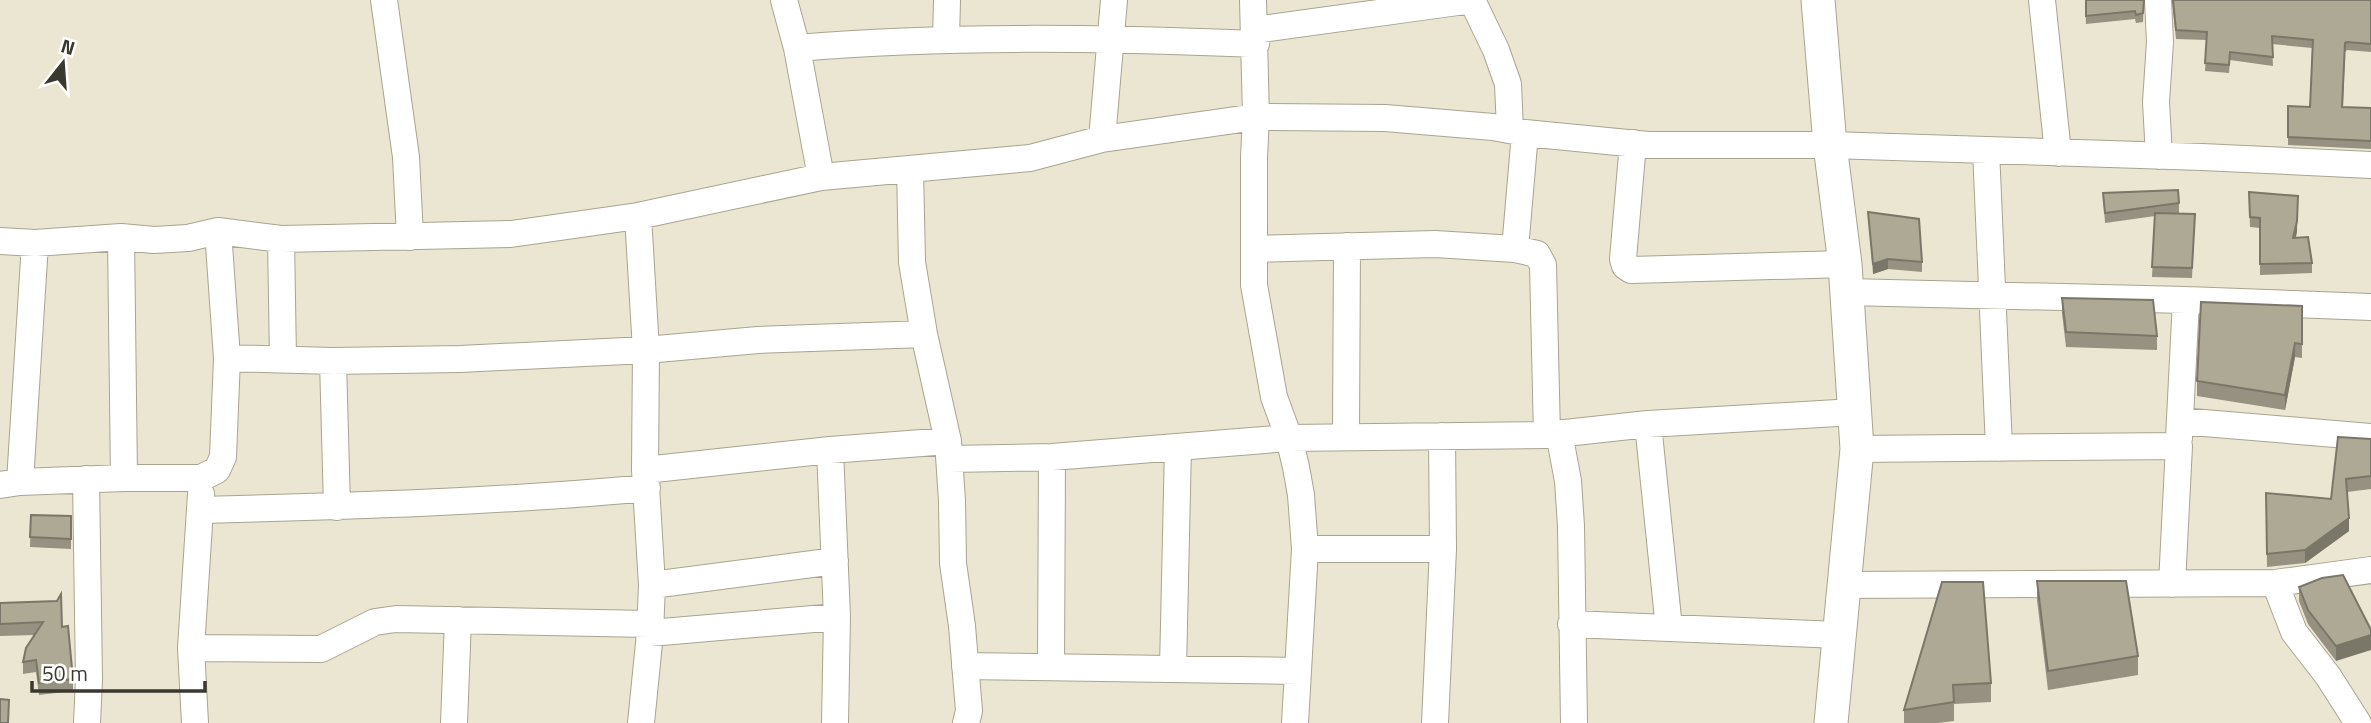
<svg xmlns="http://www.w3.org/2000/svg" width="2371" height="723" viewBox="0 0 2371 723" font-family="'Titillium Web',sans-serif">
  <rect width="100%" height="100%" fill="#ebe6d1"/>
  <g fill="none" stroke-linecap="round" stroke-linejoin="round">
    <defs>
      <path id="minor" d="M 384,0 L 406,157 L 410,237
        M 784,0 L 797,48 L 821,177
        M 1253,0 L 1256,117 L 1254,157 L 1254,285 L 1274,397 L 1289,438 L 1296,467 L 1301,495 L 1305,549 L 1295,723
        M 1472,0 L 1496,50 L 1508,84 L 1510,130
        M 2042,0 L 2058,153
        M 2158,0 L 2160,42 L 2156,102 L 2159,156
        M 1255,30 L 1472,0
        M 946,40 L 947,0
        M 797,48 C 950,35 1103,38 1256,44
        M 1102,139 L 1114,0
        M 1633,143 L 1623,259 L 1625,266 L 1631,270 L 1845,264
        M 1986,150 L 1999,448
        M 910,169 L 912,262 L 924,334 L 948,441 L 952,501 L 953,563 L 962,626 L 969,711 L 966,723
        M 638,216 L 646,350 L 645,470 L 652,585 L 650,633 L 641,723
        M 281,239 L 283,359
        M 0,241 L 35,243 L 121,237
        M 1254,249 L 1435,244 L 1515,249 L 1525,133
        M 1515,249 L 1537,254 L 1543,265 L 1547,435
        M 1847,292 L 2186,300 L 2371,307
        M 227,358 L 333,361 L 460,359 L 646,350 L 758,340 L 924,334
        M 333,361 L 337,507
        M 2180,421 L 2371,437
        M 1648,424 L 1669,628
        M 1559,433 L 1568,481 L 1571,526 L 1574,723
        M 1346,435 L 1347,246
        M 2179,438 L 2186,300
        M 1857,449 L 2179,446 L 2172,584
        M 830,450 L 837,617 L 835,723
        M 950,459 L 1052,457 L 1289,438 L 1547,435 L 1648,424 L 1854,412
        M 645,470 L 830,450 L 948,441
        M 124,478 L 121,237 L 154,240 L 188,238 L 218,231 L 281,239 L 511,234 L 638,216 L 821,177 L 1030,158 L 1102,139 L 1256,117 L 1385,118 L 1493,127 L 1525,133 L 1648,145 L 1830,145 L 2202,157 L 2371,165
        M 86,479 L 89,679 L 87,723
        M 20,482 L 35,243
        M 0,485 L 20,482 L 124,478 L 201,478 L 217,470 L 223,457 L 227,358 L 218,231
        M 201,510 C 350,506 498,502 647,488
        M 1305,549 L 1443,549
        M 2275,583 L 2294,632 L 2328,676 L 2358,723
        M 652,585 L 835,561
        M 1843,585 L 2275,583 L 2371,570
        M 1571,624 L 1839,635
        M 650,633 L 837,617
        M 191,648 L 321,649 L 375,622 L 396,619 L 649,624
        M 965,666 L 1298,671
        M 1051,667 L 1052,457
        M 1173,669 L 1178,447
        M 195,723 L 191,648 L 201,494
        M 454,723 L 458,620
        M 1435,723 L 1443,549 L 1442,436"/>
      <path id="tertiary" d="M 1818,0 L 1830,145 L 1845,264 L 1857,449 L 1831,723"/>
    </defs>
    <use href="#minor" stroke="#a9a490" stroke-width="28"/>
    <use href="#tertiary" stroke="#a9a490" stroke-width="35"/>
    <use href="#minor" stroke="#fff" stroke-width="26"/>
    <use href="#tertiary" stroke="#fff" stroke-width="33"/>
  </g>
  <path fill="#969180" d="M 2085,0 L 2144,0 L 2143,22 L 2136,23 L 2135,19 L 2086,24 Z
    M 2172,0 L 2371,0 L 2371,52 L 2347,50 L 2345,52 L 2343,107 L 2371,108 L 2371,149 L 2288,145 L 2288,106 L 2310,107 L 2312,48 L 2272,44 L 2273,66 L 2230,60 L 2229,73 L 2205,71 L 2207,40 L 2176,39 Z
    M 2249,192 L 2298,196 L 2297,231 L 2296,238 L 2312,263 L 2312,273 L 2260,275 L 2260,228 L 2250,227 Z
    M 2103,193 L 2179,203 L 2179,213 L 2195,214 L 2192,278 L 2152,277 L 2155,216 L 2105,223 Z
    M 1868,212 L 1922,262 L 1922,272 L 1888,269 L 1873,274 Z
    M 2062,298 L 2157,336 L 2157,350 L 2066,347 L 2062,313 Z
    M 2302,306 L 2302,358 L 2295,357 L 2285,410 L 2197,396 L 2197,381 Z
    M 2371,439 L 2371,489 L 2347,492 L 2349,531 L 2305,563 L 2267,567 L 2266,493 L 2331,499 Z
    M 31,515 L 71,516 L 71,549 L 30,547 Z
    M 2343,575 L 2336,661 L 2308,624 L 2299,601 L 2299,587 Z
    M 2037,581 L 2138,656 L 2138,675 L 2048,690 L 2037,600 Z
    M 1942,582 L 1991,683 L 1991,702 L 1954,704 L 1954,721 L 1938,723 L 1904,723 L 1904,710 Z
    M 0,603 L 62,627 L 73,679 L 73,691 L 39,695 L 36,672 L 23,674 L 23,662 L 35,635 L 0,636 Z"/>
  <path fill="#7a7668" d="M 2297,221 L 2297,231 L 2293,248 L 2293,238 Z
    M 1888,259 L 1888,269 L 1873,274 L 1873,264 Z
    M 2295,343 L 2295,357 L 2285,410 L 2285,395 Z
    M 2349,518 L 2349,531 L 2305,563 L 2305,550 Z
    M 2371,635 L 2371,650 L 2336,661 L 2336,646 Z"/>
  <path fill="#aea995" stroke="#7a7668" stroke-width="2" d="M 2086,0 L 2144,0 L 2143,13 L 2136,15 L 2135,11 L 2086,16 Z
    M 2173,0 L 2371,0 L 2371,44 L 2347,42 L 2345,43 L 2342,107 L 2371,108 L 2371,141 L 2288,137 L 2288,106 L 2310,107 L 2313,40 L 2272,36 L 2273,57 L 2230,52 L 2229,65 L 2205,63 L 2207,32 L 2176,30 Z
    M 2178,190 L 2179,203 L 2105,213 L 2103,193 Z
    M 2249,192 L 2298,196 L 2297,221 L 2293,238 L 2308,237 L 2312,263 L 2260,264 L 2260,218 L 2250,217 Z
    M 1868,212 L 1919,219 L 1922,262 L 1888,259 L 1873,264 Z
    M 2155,213 L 2195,214 L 2192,268 L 2152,267 Z
    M 2062,298 L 2153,300 L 2157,336 L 2066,332 Z
    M 2201,302 L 2302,306 L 2302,344 L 2295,343 L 2285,395 L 2197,381 Z
    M 2338,437 L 2371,439 L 2371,476 L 2346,479 L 2349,518 L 2305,550 L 2267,554 L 2266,493 L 2331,499 Z
    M 31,515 L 71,516 L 71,539 L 30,537 Z
    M 2343,575 L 2371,630 L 2371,635 L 2336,646 L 2308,610 L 2299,587 L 2322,578 Z
    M 2037,581 L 2126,581 L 2138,656 L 2048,671 Z
    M 1942,582 L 1983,582 L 1991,683 L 1953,685 L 1954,702 L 1904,710 Z
    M 61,594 L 62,627 L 68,626 L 73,679 L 39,683 L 36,660 L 23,662 L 26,648 L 43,622 L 0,624 L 0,603 L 57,601 Z
    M 0,699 L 9,700 L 8,723 L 0,723 Z"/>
  <g transform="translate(63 63) rotate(17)" stroke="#ffffff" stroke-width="5" paint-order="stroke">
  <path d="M0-5L12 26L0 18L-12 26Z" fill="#3a382f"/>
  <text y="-10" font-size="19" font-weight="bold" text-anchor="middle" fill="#3a382f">N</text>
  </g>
  <path d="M32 681v10h173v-10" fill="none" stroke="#3a382f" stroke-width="3.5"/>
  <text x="42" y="681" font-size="21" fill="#3a382f" stroke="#ffffff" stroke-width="5" paint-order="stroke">50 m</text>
</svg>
